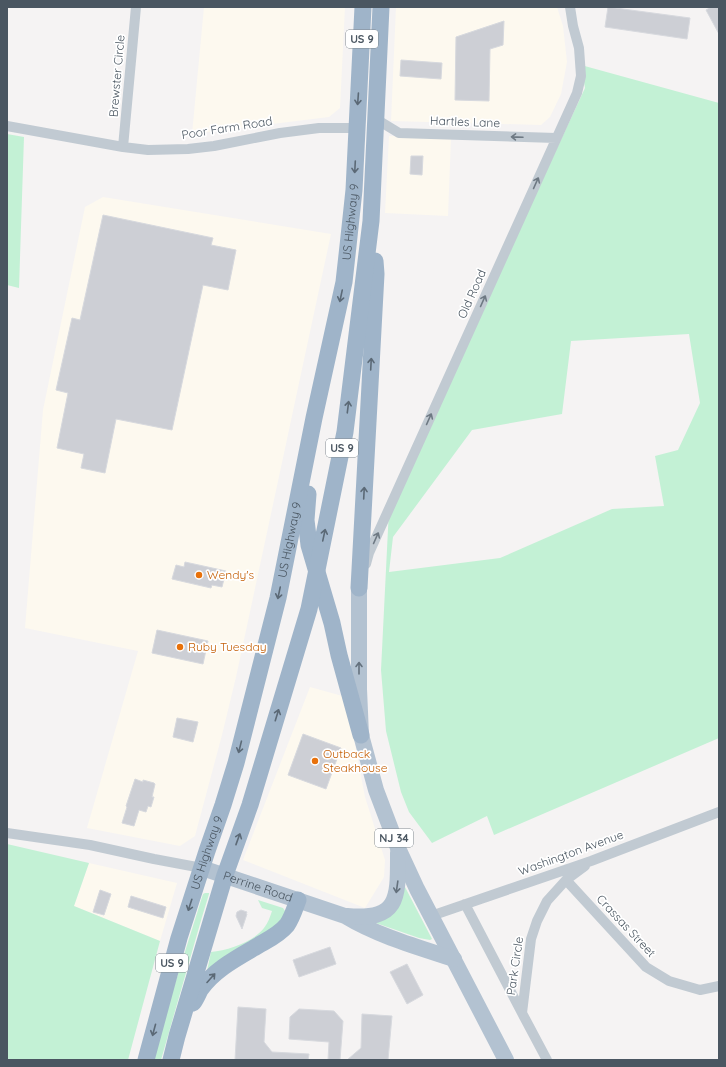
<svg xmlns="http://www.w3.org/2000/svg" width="726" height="1067" viewBox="0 0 726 1067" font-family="Quicksand,sans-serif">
  <rect width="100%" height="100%" fill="#f5f3f3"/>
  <path fill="#fdf9ef" d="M 204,7 L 345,7 L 340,108 L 329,117 L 192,134 Z
    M 396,7 L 557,7 L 563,26 L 567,62 L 561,94 L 550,117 L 541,125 L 391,121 Z
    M 389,136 L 451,138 L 448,216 L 385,213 Z
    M 103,197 L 331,234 L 236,677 L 222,735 L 195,836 L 180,846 L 87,828 L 138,651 L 25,628 L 43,410 L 85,207 Z
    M 310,687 L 346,697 L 365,797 L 385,860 L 384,877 L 365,908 L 243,860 Z
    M 89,863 L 177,883 L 160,941 L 74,906 Z"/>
  <path fill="#c3f1d5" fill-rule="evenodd" d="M 581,65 L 719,103 L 719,738 L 494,835 L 487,816 L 432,843 L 409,812 L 401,792 L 386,731 L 381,670 L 389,509 L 585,88 ZM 689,334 L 700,403 L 678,450 L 655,456 L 664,506 L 612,509 L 500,558 L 389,572 L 393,537 L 472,430 L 562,414 L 571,341 Z
    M 7,134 L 24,137 L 19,288 L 7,285 Z
    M 7,844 L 89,863 L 74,906 L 160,941 L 128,1060 L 7,1060 Z
    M 405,887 L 431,937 L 432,939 L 430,940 L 419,938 L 373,922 Z
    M 205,893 L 209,893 L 209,894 L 202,917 L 161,1060 L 154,1060 L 173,990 L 203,894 Z
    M 258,900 L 283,908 L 285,911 L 283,922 L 207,971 L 211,952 C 229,950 253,942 264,928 C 268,923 270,917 272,911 L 262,908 Z"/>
  <path fill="#cdcfd5" stroke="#d7d9de" d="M 608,7 L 690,18 L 687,39 L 605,27 Z
    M 711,7 L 719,7 L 719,34 L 706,10 Z
    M 504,21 L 503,45 L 490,49 L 489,101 L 455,100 L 456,37 Z
    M 401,60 L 442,63 L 441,79 L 400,76 Z
    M 411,156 L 423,156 L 422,175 L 410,174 Z
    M 103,215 L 213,238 L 211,245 L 236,250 L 228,290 L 203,285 L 172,430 L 116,419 L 105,473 L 81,468 L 84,454 L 57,448 L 68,393 L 56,390 L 72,318 L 80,320 Z
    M 185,562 L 226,571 L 222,587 L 212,585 L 211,588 L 172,579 L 176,565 L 184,567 Z
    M 157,630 L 208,641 L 203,664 L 152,653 Z
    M 177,718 L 198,722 L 193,742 L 173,737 Z
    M 303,734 L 341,748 L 326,789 L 288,775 Z
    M 135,779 L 143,782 L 143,780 L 154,783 L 155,784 L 152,797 L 154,797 L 151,807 L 148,806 L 146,812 L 139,810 L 134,826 L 122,823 L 127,807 L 126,806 Z
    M 100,890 L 111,894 L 104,915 L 93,912 Z
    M 131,896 L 166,907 L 163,918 L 128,907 Z
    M 241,910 L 247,912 L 246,914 L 247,914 L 242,929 L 236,916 L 237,912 Z
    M 330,947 L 336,964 L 299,977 L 293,960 Z
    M 407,964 L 423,995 L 407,1004 L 390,972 Z
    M 238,1007 L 266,1009 L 264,1042 L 272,1052 L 309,1054 L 308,1060 L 235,1060 Z
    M 299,1009 L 334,1011 L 343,1021 L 340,1060 L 328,1060 L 329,1042 L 289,1039 L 290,1017 Z
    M 362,1014 L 392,1016 L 388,1060 L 347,1060 L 361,1048 Z"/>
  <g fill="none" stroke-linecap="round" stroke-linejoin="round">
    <path stroke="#c1cad2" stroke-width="10" d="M 376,119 L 399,133 L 556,138
      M 7,126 L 123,147 L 148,150 L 188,149 L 214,146 L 280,133 L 319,128 L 357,128
      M 123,147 L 136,7
      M 366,564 L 369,553 L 577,93 L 581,76 L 579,48 L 573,26 L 570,7
      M 7,833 L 90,845 L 154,859 L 202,868
      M 566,880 L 646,967 L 669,981 L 700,990 L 719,986
      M 465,904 L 522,1013
      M 431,916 L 591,861 L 719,812
      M 547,1060 L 522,1013 L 531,939 L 537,921 L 547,901 L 566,880 L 585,866"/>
    <g stroke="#b3c2d1" stroke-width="16">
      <path d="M 359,588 L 359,689 L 361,735 L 376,790 L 398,848 L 417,889 L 506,1060"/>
      <path id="s1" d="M 202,868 L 345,916 C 378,936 417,947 454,959"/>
      <path d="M 347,916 C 400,921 398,897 398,853"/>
    </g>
    <g stroke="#9fb4c9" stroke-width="17">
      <path d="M 308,494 L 306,520 L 309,545 L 332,623 L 339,655 L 361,735"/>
      <path d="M 359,588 L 376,274 L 375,261"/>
      <path d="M 193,1003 C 196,999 198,994 200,990 C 213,971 235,959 254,948 C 265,941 278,936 287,925 C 292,918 295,908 298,900"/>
      <path id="s2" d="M 146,1060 L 179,938 L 207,851 L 223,805 L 236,763 L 278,598 L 314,418 L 344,282 L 348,246 L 354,190 L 363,7"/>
      <path d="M 171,1060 L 177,1036 L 225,875 L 250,805 L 309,609 L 345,432 L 371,221 L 381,7"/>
    </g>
  </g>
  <defs><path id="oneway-shaft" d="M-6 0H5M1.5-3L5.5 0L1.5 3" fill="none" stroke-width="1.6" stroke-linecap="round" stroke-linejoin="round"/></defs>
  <g stroke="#5b6976">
    <use href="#oneway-shaft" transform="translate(358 99) rotate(94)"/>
    <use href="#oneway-shaft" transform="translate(355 167) rotate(93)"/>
    <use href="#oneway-shaft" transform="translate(341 296) rotate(102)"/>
    <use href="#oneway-shaft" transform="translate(371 364) rotate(-87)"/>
    <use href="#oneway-shaft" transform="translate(348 407) rotate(-83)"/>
    <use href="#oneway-shaft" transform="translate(364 493) rotate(-87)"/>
    <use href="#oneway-shaft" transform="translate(324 535) rotate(-78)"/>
    <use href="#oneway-shaft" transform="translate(279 593) rotate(102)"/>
    <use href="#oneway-shaft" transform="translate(277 715) rotate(-73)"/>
    <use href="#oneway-shaft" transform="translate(240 747) rotate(104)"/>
    <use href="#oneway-shaft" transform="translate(238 839) rotate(-70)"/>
    <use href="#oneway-shaft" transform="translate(190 905) rotate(108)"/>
    <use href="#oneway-shaft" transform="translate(211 978) rotate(-48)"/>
    <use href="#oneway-shaft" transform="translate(154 1030) rotate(105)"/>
  </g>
  <g stroke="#6e7983">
    <use href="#oneway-shaft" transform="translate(517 137) rotate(-178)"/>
    <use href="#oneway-shaft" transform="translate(536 183) rotate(-66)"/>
    <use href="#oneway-shaft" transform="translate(483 301) rotate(-66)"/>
    <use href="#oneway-shaft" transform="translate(429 419) rotate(-66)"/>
    <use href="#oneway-shaft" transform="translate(376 538) rotate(-66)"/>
  </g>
  <g stroke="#64717d">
    <use href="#oneway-shaft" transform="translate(359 668) rotate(-90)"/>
    <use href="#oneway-shaft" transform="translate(397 887) rotate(98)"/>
  </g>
  <g fill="#e8710a" stroke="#fff" stroke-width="1.5">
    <circle cx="199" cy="575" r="4"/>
    <circle cx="180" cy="647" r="4"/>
    <circle cx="315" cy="761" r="4"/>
  </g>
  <g text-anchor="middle" stroke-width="3.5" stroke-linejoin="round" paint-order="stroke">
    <g fill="#fff" stroke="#808990" stroke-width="1">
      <rect x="346" y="30" width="32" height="18" rx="3"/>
      <rect x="326" y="439" width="32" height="18" rx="3"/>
      <rect x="375" y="829" width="38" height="18" rx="3"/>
      <rect x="156" y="954" width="32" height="18" rx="3"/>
    </g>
    <g font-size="11" font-weight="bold" fill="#4a5661">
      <text x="362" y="43">US 9</text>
      <text x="342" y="452">US 9</text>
      <text x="394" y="842">NJ 34</text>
      <text x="172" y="967">US 9</text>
    </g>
    <g font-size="12" fill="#4a5661" stroke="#fff">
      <text transform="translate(117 76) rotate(-85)" y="4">Brewster Circle</text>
      <text transform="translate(465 122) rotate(2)" y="4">Hartles Lane</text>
      <text transform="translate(227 128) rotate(-9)" y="4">Poor Farm Road</text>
      <text dy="4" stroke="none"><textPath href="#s2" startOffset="864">US Highway 9</textPath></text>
      <text transform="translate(472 294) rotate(-66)" y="4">Old Road</text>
      <text dy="4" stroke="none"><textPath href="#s2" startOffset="540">US Highway 9</textPath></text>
      <text dy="4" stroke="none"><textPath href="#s2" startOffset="216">US Highway 9</textPath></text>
      <text transform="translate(571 853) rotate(-20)" y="4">Washington Avenue</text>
      <text dy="4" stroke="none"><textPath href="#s1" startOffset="59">Perrine Road</textPath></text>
      <text transform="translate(626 926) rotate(47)" y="4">Crassas Street</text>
      <text transform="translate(515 966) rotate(-82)" y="4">Park Circle</text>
    </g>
    <g font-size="12" fill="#c56008" stroke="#fff" text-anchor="start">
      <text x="207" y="579">Wendy's</text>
      <text x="188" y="651">Ruby Tuesday</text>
      <text x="323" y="758">Outback<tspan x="323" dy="14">Steakhouse</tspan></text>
    </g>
  </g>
  <rect width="726" height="1067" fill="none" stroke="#4a5661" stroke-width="16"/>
</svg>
